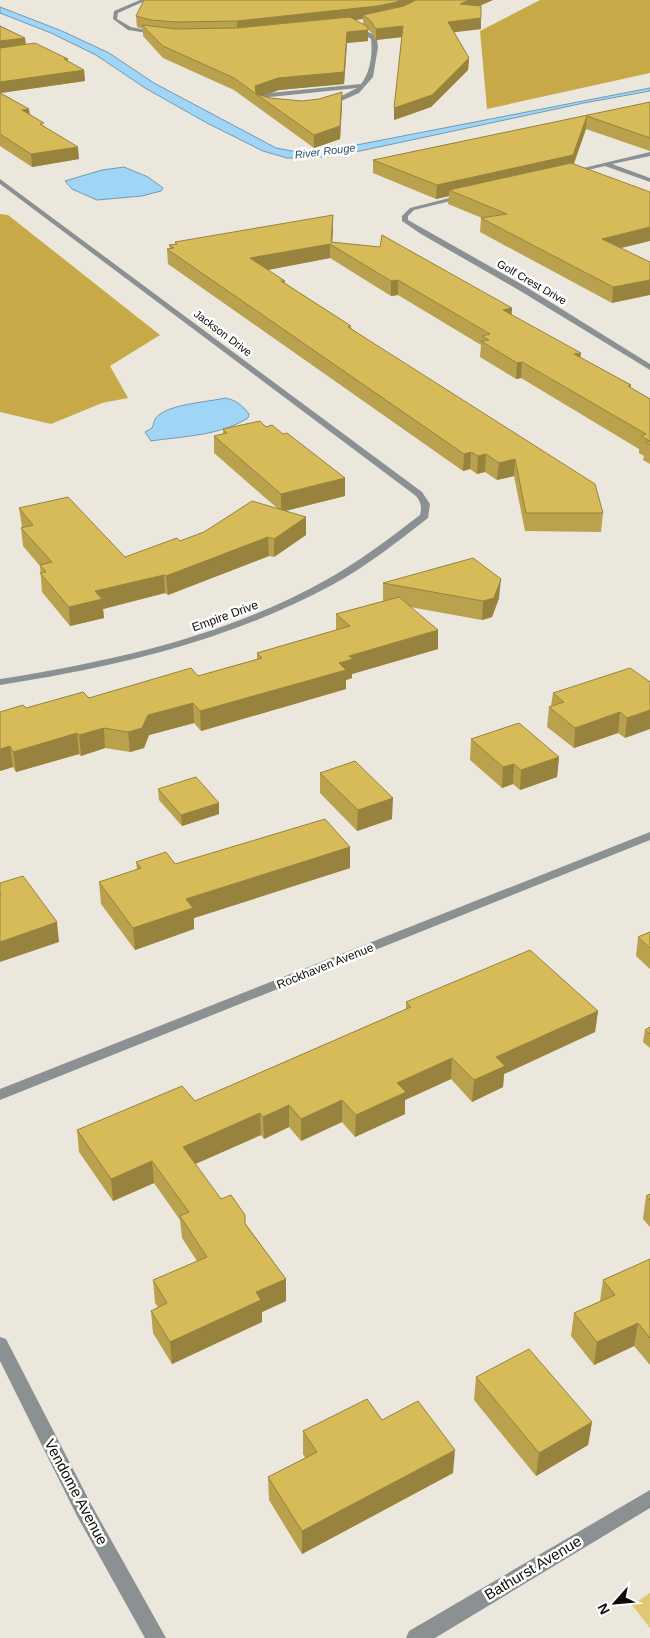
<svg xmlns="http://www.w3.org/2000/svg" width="650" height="1638" viewBox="0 0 650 1638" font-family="Arial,sans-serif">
  <rect width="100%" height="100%" fill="#ebe7dc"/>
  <path fill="#e0c776" d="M 650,1593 L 650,1628 L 632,1605 Z"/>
  <path fill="#c7aa47" d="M 540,0 L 650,0 L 650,73 L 487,109 L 480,31 Z
    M 0,214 L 8,215 L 160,335 L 110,366 L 128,398 L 102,403 L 51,424 L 0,412 Z"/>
  <path fill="#9fd6f7" stroke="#7399af" d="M 0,7 L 62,31 L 109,53 L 154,83 L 276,148 L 303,153 L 341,148 L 650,88 L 650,91 L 584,103 L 360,151 L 314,158 L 287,158 L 263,151 L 207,123 L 145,88 L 96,55 L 51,33 L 0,13 Z
    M 124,167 L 148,177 L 163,188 L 161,191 L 142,196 L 97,200 L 72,189 L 65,181 L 102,170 Z
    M 225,398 C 236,400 242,405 249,414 L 248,418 C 219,436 184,436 151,441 L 145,432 L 152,428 C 155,422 153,419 159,415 C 172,404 208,402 225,398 Z"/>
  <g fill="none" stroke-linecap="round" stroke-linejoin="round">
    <path fill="#8b9093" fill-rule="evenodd" d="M 140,0 L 147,0 L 118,13 L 117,19 L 131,27 L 160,33 L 160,35 L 128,30 L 113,19 L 114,11 Z
      M 352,25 L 373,34 L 377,39 L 378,47 L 373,77 L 359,93 L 328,107 L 326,104 L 357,88 L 270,97 L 262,101 L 266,107 L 257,104 L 257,99 L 269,93 L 361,84 C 370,73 373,54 371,39 L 352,27 Z
      M 650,152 L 650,156 L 612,164 L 650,178 L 650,182 L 605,166 L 570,174 L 567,172 Z
      M 0,179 L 422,492 L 430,504 L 428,518 C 397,542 367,566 332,585 C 228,641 116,667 0,685 L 0,679 C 113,661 226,636 326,580 C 360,561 390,538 420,515 C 422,507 421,502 416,496 L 0,184 Z
      M 465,194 L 468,196 L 467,197 L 414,210 L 408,216 L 408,220 L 523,285 L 650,364 L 650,370 L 517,289 L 421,234 L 402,221 L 402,216 L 410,208 Z
      M 650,832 L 650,840 L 0,1100 L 0,1089 Z
      M 0,1337 L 6,1339 L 91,1504 L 166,1638 L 145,1638 L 77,1516 L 0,1361 Z
      M 650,1490 L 650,1508 L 435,1638 L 406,1638 L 409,1631 Z"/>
  </g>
  <path fill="#baa14d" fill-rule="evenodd" d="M 493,0 L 479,6 L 481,29 L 454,32 L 469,58 L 468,70 L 431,107 L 394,120 L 394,108 L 402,37 L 376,40 L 371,32 L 368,30 L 368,41 L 347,43 L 344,84 L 279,90 L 263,96 L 270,98 L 302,101 L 319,99 L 342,92 L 342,104 L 340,139 L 314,148 L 234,90 L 163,58 L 143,36 L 143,29 L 137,27 L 136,16 ZM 363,19 L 363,24 L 354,20 Z
    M 0,26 L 25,38 L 26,44 L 68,59 L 68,62 L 84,70 L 85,81 L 1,93 L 29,109 L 30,115 L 45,127 L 79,159 L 32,167 L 0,146 Z
    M 650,102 L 650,151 L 586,129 L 574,164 L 621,248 L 612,303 L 480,232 L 481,218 L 482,218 L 448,204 L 449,196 L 436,199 L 373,173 L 373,160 Z
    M 333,229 L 332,242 L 512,308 L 511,315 L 580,357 L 631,385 L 631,388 L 650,399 L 650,464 L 643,460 L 644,456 L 639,453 L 639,449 L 521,378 L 516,379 L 480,357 L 481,345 L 398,295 L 391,296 L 330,258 L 268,270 L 285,281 L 285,283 L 351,326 L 351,328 L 603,513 L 601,532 L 525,531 L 514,476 L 497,480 L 485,472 L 477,474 L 470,469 L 463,471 L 168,264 L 167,249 L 170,249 L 169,245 L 175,244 L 175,242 Z
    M 266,427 L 283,434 L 345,478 L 345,496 L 285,511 L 306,517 L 306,535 L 274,557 L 269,556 L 168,595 L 165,593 L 103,609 L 104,618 L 70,626 L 42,592 L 40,566 L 23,546 L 21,528 L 22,527 L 19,508 L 125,557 L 180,541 L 277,508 L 214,453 L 214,436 L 223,434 L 223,429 Z
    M 383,583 L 499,598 L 492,617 L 482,620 L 410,607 L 438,649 L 352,674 L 352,678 L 346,680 L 346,689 L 201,731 L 194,723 L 149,735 L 144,748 L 130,752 L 105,748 L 81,756 L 79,754 L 16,772 L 13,767 L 0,771 L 26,708 L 89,698 L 198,676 L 257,659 L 257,653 L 336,630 L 336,614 L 383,601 Z
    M 650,682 L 625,738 L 618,733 L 574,748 L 547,727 L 549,707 L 551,706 L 553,693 Z
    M 471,739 L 559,757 L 557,777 L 520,790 L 513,784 L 502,788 L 470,760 Z
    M 320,773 L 392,819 L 357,831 L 320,793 Z
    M 158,789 L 219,803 L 219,814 L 182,826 L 159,800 Z
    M 350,847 L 350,868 L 194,918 L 194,929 L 135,950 L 101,904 L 99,882 L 137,870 L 136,862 L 175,864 Z
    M 650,932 L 650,969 L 636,956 L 638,937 Z
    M 406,1002 L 598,1011 L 595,1032 L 504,1074 L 503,1087 L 472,1102 L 451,1079 L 405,1100 L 405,1114 L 355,1137 L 342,1122 L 301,1141 L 289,1127 L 264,1139 L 261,1135 L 195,1164 L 221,1199 L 246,1224 L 286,1279 L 286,1301 L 262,1312 L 262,1322 L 172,1364 L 153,1333 L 151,1311 L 158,1307 L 155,1303 L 153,1280 L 197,1261 L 182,1238 L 180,1220 L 154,1183 L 113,1201 L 79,1152 L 77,1130 L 195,1101 L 406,1009 Z
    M 650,1027 L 650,1048 L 643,1042 L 645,1030 Z
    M 650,1194 L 650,1227 L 643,1219 L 646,1196 Z
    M 650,1259 L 650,1365 L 634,1346 L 594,1365 L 571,1336 L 574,1313 L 600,1301 L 603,1280 Z
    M 476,1377 L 592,1422 L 588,1445 L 536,1476 L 474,1400 Z
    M 382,1420 L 453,1473 L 302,1554 L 269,1500 L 268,1477 L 305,1458 L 303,1454 L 303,1431 Z"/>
  <path fill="#97833e" d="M 399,0 L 418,0 L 377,17 L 363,15 L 363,19 L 237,32 L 237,21 Z
    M 469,0 L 493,0 L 459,15 L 460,4 Z
    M 481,18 L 481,29 L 448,33 L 448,22 Z
    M 403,26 L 402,37 L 376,40 L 376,29 Z
    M 368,30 L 368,41 L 347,43 L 344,84 L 279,90 L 260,97 L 255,93 L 255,86 L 347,32 Z
    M 25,38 L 26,49 L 0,52 L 0,41 Z
    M 469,58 L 468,70 L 431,107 L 394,120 L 394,108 Z
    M 84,70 L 85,81 L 0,93 L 0,82 Z
    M 342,92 L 342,104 L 340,139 L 314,148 L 314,135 Z
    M 29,109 L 30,121 L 22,110 Z
    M 587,116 L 586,129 L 572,168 L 449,190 L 449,196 L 436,199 L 437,185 Z
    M 78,147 L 79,159 L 32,167 L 31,154 Z
    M 333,215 L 333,229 L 332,245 L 331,244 Z
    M 650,227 L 650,241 L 601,253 L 602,239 Z
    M 330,244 L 330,258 L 251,273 L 250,258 Z
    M 398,280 L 398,295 L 391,296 L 391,281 Z
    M 650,280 L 650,295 L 612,303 L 613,287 Z
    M 512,308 L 511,324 L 503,310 Z
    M 581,353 L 579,369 L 574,354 Z
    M 522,362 L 521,378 L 516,379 L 517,363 Z
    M 471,452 L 470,469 L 463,471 L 464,454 Z
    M 486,454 L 485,472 L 477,474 L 478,456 Z
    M 515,459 L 514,476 L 497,480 L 499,463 Z
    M 345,478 L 345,496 L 281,512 L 281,494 Z
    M 306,517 L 306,535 L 274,557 L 274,539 Z
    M 268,537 L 269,556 L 168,595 L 166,576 Z
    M 164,575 L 165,593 L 103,609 L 104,618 L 70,626 L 69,607 L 95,591 Z
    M 501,579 L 499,598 L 492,617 L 482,620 L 483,601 Z
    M 438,630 L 438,649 L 352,674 L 352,678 L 346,680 L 346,689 L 201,731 L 200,711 L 339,663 L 349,656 Z
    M 193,703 L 194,723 L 149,735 L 144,748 L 130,752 L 128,732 L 148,715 Z
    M 650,710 L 650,729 L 625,738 L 627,718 Z
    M 620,712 L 618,733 L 574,748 L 575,728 Z
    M 104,728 L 105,748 L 81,756 L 79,735 Z
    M 77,733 L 79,754 L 16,772 L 13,752 Z
    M 10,746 L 13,767 L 0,771 L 0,749 Z
    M 559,757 L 557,777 L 520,790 L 521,770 Z
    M 514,764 L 513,784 L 502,788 L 503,767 Z
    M 393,798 L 392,819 L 357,831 L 358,810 Z
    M 219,803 L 219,814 L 182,826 L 181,815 Z
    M 350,847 L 350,868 L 194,918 L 194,929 L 135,950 L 133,928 L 186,899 Z
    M 57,922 L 59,942 L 0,962 L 0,942 Z
    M 598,1011 L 595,1032 L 504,1074 L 503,1087 L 472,1102 L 474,1080 L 496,1057 Z
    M 452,1058 L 451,1079 L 405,1100 L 405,1114 L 355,1137 L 356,1115 L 397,1083 Z
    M 342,1100 L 342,1122 L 301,1141 L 301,1119 Z
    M 289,1105 L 289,1127 L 264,1139 L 263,1117 Z
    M 260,1113 L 261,1135 L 184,1169 L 183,1147 Z
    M 152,1161 L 154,1183 L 113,1201 L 111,1179 Z
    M 286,1279 L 286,1301 L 262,1312 L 262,1322 L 172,1364 L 170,1342 L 256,1292 Z
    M 638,1323 L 634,1346 L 594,1365 L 597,1342 Z
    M 592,1422 L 588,1445 L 536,1476 L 539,1453 Z
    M 455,1450 L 453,1473 L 302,1554 L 302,1531 Z"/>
  <path fill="#d8bb59" stroke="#97833e" d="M 144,0 L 399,0 L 397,2 L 377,6 L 237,21 L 177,22 L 151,20 L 136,16 Z
    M 416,0 L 469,0 L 460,4 L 481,6 L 481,18 L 448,22 L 469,58 L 432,95 L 394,108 L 403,26 L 376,29 L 371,21 L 363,15 L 404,6 Z
    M 350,17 L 368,27 L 368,30 L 347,32 L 344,72 L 278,78 L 255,86 L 256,94 L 234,78 L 163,46 L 142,25 L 176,29 L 237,28 Z
    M 0,26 L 25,38 L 0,41 Z
    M 35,43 L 68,59 L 64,59 L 84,70 L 0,82 L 0,48 Z
    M 342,92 L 340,126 L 314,135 L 256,94 L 270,98 L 302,101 L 319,99 Z
    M 0,93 L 29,109 L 22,110 L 44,123 L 40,124 L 78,147 L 31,154 L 0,134 Z
    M 650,102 L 650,138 L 587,116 L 573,155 L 437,185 L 373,160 Z
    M 571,163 L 650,192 L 650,227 L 602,239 L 650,262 L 650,280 L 613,287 L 481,218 L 507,214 L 449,190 Z
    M 333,215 L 331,242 L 380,247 L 382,235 L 512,308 L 503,310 L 581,353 L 574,354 L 631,385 L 628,386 L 650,399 L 650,445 L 645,442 L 650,441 L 641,436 L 646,434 L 522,362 L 517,363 L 481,341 L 489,340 L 482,336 L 490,334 L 398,280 L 391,281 L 330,244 L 250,258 L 285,281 L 281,281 L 351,326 L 348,327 L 595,484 L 603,513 L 526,513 L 515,459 L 499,463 L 486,454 L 478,456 L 471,452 L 464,454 L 167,249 L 174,248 L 169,245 L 177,244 L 175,242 Z
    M 260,421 L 266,427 L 272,425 L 283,434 L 287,433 L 345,478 L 281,494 L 214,436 L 227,433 L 223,429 Z
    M 68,497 L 125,557 L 177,538 L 180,541 L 204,532 L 252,501 L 306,517 L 274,539 L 268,537 L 166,576 L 164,575 L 95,591 L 102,599 L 69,607 L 40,573 L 46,572 L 40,565 L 52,562 L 21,528 L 33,525 L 19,508 Z
    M 473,558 L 501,579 L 494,598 L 483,601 L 383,583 Z
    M 399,597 L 438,630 L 349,656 L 353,659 L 339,663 L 346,670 L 200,711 L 193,703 L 148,715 L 142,728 L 128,732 L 104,728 L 79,735 L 77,733 L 13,752 L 10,746 L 0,749 L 0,712 L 23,705 L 26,708 L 83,692 L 89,698 L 191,668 L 198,676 L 262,658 L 257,653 L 350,626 L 336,614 Z
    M 630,668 L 650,682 L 650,710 L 627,718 L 620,712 L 575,728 L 549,707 L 564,702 L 553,693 Z
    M 519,723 L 559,757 L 521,770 L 514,764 L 503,767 L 471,739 Z
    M 355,761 L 393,798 L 358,810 L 320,773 Z
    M 196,777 L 219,803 L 181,815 L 158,789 Z
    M 325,819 L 350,847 L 186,899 L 193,908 L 133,928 L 99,882 L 141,868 L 136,862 L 166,852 L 175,864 Z
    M 23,876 L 57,922 L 0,942 L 0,895 L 1,895 L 0,893 L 0,883 Z
    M 650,932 L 650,948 L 638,937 Z
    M 530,950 L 598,1011 L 496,1057 L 505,1066 L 474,1080 L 452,1058 L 397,1083 L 406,1092 L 356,1115 L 342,1100 L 301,1119 L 289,1105 L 263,1117 L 260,1113 L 183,1147 L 221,1199 L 231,1195 L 245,1215 L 245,1224 L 286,1279 L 256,1292 L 261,1300 L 170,1342 L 151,1311 L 167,1303 L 153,1280 L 207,1257 L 180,1216 L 189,1212 L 152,1161 L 111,1179 L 77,1130 L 182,1086 L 195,1101 L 411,1007 L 406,1002 Z
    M 650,1027 L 650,1034 L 645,1030 Z
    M 650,1194 L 650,1200 L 646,1196 Z
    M 650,1259 L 650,1338 L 638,1323 L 597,1342 L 574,1313 L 615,1295 L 603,1280 Z
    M 529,1349 L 592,1422 L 539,1453 L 476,1377 Z
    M 367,1399 L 382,1420 L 418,1401 L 455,1450 L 302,1531 L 268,1477 L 317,1452 L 303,1431 Z"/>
  <g text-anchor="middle" stroke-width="5" stroke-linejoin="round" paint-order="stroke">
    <g font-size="11" font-style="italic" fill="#28536a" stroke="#fff">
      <text transform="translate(325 151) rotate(-7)" y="4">River Rouge</text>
    </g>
    <g font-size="11" fill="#0d0c08" stroke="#fff">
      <text transform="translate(532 282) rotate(30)" y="4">Golf Crest Drive</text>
      <text transform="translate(223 333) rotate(37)" y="4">Jackson Drive</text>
    </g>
    <g font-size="12" fill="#0d0c08" stroke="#fff">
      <text transform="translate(225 616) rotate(-20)" y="4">Empire Drive</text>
      <text transform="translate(325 966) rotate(-22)" y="4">Rockhaven Avenue</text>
    </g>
    <g font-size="15" fill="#0d0c08" stroke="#fff">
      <text transform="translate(76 1492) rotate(62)" y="5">Vendome Avenue</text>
      <text transform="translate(533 1568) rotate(-31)" y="5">Bathurst Avenue</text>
    </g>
  </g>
  <g transform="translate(615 1603) rotate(243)" stroke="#ffffff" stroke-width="4" paint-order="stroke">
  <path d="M0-4L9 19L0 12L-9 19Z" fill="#0d0c08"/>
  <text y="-8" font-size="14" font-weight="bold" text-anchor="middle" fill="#0d0c08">N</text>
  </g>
</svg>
